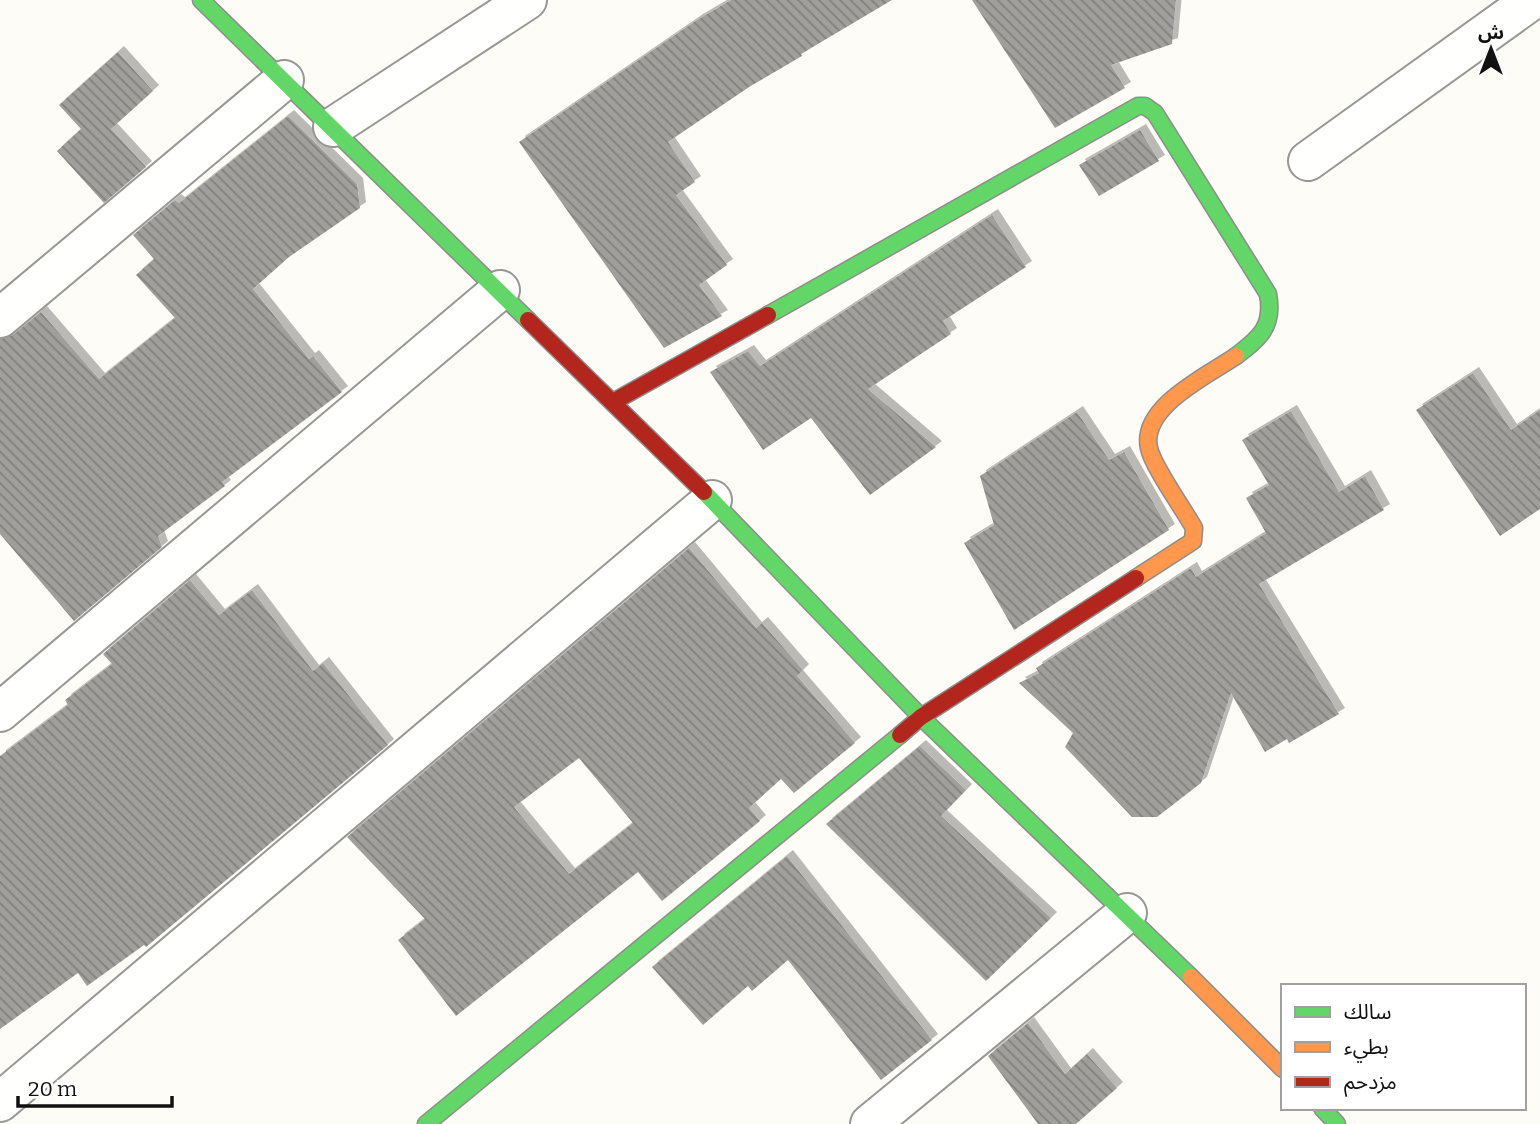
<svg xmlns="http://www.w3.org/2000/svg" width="1540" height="1124" viewBox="0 0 1540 1124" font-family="Bitter,'Noto Sans Arabic',serif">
  <defs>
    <pattern id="building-back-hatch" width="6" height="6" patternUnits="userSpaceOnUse" patternTransform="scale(1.75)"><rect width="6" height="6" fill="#a19f9c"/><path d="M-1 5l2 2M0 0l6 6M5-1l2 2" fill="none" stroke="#82807e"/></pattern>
    <filter id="shadow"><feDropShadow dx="6" dy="-6" stdDeviation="0" flood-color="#0004"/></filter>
  </defs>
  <rect width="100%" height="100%" fill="#fdfcf7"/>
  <path fill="url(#building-back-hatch)" fill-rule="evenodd" filter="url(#shadow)" d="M 731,0 L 892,0 L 801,54 L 802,56 L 749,87 L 668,142 L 695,182 L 676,195 L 727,265 L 699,285 L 722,316 L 664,348 L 519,142 L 697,20 Z
    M 972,0 L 1176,0 L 1172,44 L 1111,65 L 1125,88 L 1055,128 Z
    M 118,52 L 153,91 L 111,129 L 146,167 L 104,203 L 57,151 L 81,129 L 59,105 Z
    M 288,116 L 357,184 L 360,208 L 289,257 L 253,289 L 309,359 L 313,356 L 342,392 L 222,482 L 225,486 L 158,536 L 162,547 L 74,621 L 0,534 L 0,339 L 13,335 L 41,312 L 99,379 L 175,318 L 136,275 L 154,259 L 133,235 L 175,200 L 179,203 Z
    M 1140,130 L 1159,161 L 1099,196 L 1079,165 Z
    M 992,215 L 1026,267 L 943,321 L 951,334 L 868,389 L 936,447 L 870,495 L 811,418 L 763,450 L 710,372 L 748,351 L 760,366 Z
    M 1473,373 L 1511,430 L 1540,410 L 1540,509 L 1500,536 L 1416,410 Z
    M 1291,411 L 1339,492 L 1365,476 L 1384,510 L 1259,584 L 1339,714 L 1289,743 L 1287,739 L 1265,752 L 1231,693 L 1201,783 L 1157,817 L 1132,817 L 1065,747 L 1073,733 L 1019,683 L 1039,673 L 1036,668 L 1191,568 L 1196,577 L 1266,533 L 1246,498 L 1269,485 L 1242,440 Z
    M 1077,412 L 1109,460 L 1124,452 L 1169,530 L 1014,630 L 964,543 L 994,525 L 980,476 Z
    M 689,548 L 756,628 L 762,623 L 803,670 L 797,676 L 855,743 L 794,793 L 781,779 L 749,808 L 760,821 L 662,901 L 638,872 L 456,1016 L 398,940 L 425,919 L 347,837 ZM 579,758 L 633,823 L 569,874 L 514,807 Z
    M 190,580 L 219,615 L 252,590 L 313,671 L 323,663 L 388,745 L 146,947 L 144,945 L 87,986 L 78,973 L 0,1029 L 0,756 L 68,705 L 65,700 L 112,664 L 103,654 Z
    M 920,746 L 966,790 L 941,816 L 1051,918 L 986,981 L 826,824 Z
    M 787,856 L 932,1040 L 881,1080 L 788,960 L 752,991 L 748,986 L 703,1025 L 652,967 Z
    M 1028,1023 L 1065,1074 L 1087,1054 L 1117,1088 L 1076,1124 L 1038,1124 L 988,1056 Z"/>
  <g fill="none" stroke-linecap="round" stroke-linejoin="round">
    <defs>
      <path id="street" d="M 333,127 L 527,0
        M 1308,161 L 1532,0
        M 0,318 L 284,80
        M 0,712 L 500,290
        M 0,1102 L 712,500
        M 870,1124 L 1127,913"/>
      <path id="fast" d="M 201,0 L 528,320
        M 768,315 L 1138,106 L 1145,106 L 1155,113 L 1268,294 C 1274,326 1260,338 1236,356
        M 704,492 L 921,717 L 1191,977
        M 1322,1108 L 1337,1124
        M 426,1124 L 900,735"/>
      <path id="slow" d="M 1136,578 L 1193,541 L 1194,528 C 1183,508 1153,467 1149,448 C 1140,407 1207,376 1236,356
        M 1191,977 L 1283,1069"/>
      <path id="jam" d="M 528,320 L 704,492
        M 613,402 L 768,315
        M 900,735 L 921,717 L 1136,578"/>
    </defs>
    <use href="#street" stroke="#979795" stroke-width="42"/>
    <use href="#fast" stroke="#8e8d8b" stroke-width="19"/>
    <use href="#slow" stroke="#8e8d8b" stroke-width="19"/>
    <use href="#jam" stroke="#8e8d8b" stroke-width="19"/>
    <use href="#street" stroke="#fffffe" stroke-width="38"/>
    <use href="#fast" stroke="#63d668" stroke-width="16"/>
    <use href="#slow" stroke="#ff974d" stroke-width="16"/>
    <use href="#jam" stroke="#b3261e" stroke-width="16"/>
  </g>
  <rect x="1281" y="984" width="245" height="126" fill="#ffffff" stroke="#a0a0a0" stroke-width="2"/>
  <rect x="1295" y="1007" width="35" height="10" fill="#63d668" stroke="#a0a0a0" stroke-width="2"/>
  <text x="1344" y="1019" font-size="21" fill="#111111">سالك</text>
  <rect x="1295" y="1042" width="35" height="10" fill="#ff974d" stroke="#a0a0a0" stroke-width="2"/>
  <text x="1344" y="1054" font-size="21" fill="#111111">بطيء</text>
  <rect x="1295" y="1077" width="35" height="10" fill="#b3261e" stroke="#a0a0a0" stroke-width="2"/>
  <text x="1344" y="1089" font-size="21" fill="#111111">مزدحم</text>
  <g transform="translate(1491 49)" stroke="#ffffff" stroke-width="5" paint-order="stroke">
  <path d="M0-5L12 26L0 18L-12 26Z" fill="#111111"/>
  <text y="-10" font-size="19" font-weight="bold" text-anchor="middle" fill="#111111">ش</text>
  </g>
  <path d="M18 1096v10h154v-10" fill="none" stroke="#111111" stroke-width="3.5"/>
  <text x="28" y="1096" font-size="21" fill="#111111" stroke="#ffffff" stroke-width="5" paint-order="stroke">20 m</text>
</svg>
